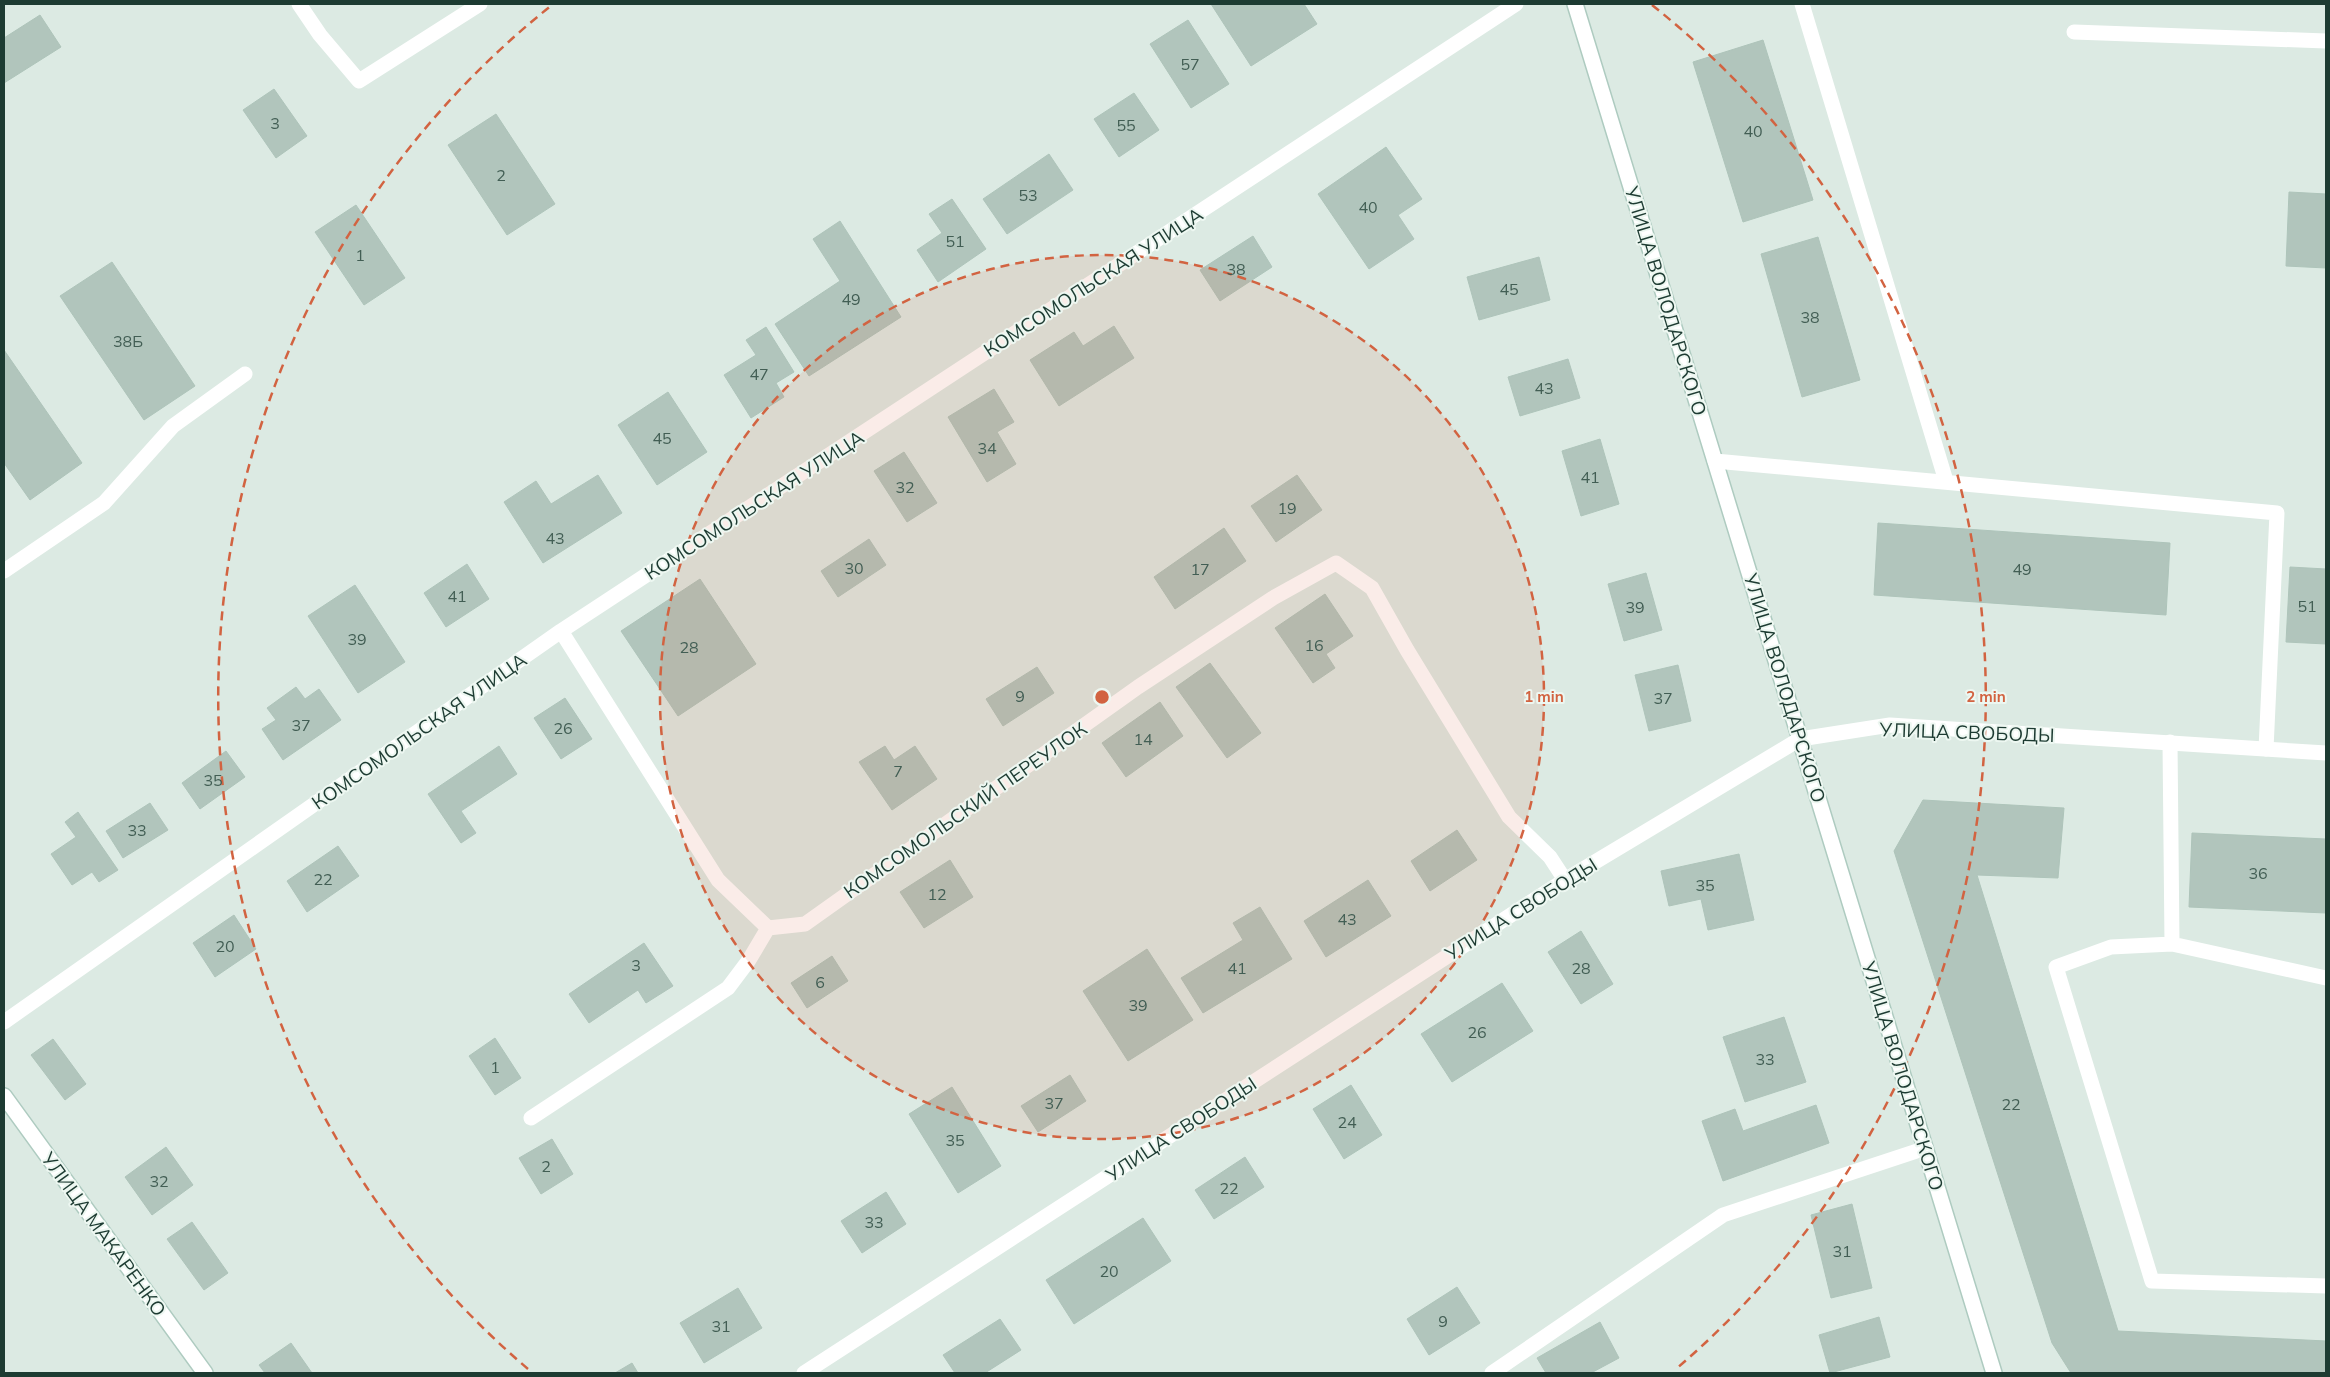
<svg xmlns="http://www.w3.org/2000/svg" width="2330" height="1377" viewBox="0 0 2330 1377" font-family="Mulish,sans-serif">
  <rect width="100%" height="100%" fill="#dceae3"/>
  <path fill="#b1c5bc" stroke="#aec4ba" d="M 1211,4 L 1304,4 L 1317,24 L 1251,66 Z
    M 40,15 L 61,47 L 4,83 L 4,38 Z
    M 1188,20 L 1229,84 L 1191,108 L 1150,44 Z
    M 1763,40 L 1813,200 L 1743,222 L 1693,62 Z
    M 274,89 L 307,136 L 276,158 L 243,110 Z
    M 1134,93 L 1159,130 L 1119,157 L 1094,119 Z
    M 496,114 L 555,204 L 507,235 L 448,145 Z
    M 1386,147 L 1422,199 L 1398,215 L 1414,239 L 1369,269 L 1318,194 Z
    M 1049,154 L 1073,190 L 1007,234 L 983,199 Z
    M 2289,192 L 2326,194 L 2326,268 L 2286,266 Z
    M 952,199 L 986,249 L 938,282 L 917,250 L 942,233 L 929,214 Z
    M 356,205 L 405,278 L 364,305 L 315,232 Z
    M 840,221 L 901,317 L 809,376 L 775,324 L 840,281 L 813,239 Z
    M 1253,236 L 1272,267 L 1220,301 L 1200,270 Z
    M 1818,237 L 1860,380 L 1802,397 L 1761,254 Z
    M 1539,257 L 1550,300 L 1479,320 L 1467,277 Z
    M 112,262 L 195,386 L 144,420 L 60,296 Z
    M 1114,326 L 1134,358 L 1059,406 L 1030,360 L 1074,332 L 1083,346 Z
    M 766,327 L 794,372 L 776,383 L 784,397 L 751,418 L 724,375 L 756,355 L 746,340 Z
    M 4,350 L 82,463 L 30,500 L 4,463 Z
    M 1568,359 L 1580,398 L 1520,416 L 1508,377 Z
    M 994,389 L 1014,422 L 997,432 L 1016,464 L 987,482 L 948,417 Z
    M 668,392 L 707,452 L 657,485 L 618,425 Z
    M 1600,439 L 1619,504 L 1581,516 L 1562,451 Z
    M 904,452 L 937,503 L 907,522 L 874,471 Z
    M 598,475 L 622,513 L 543,563 L 504,502 L 536,481 L 551,504 Z
    M 1297,475 L 1322,510 L 1276,542 L 1251,506 Z
    M 1878,523 L 2170,543 L 2166,615 L 1874,595 Z
    M 1224,528 L 1246,561 L 1175,609 L 1154,577 Z
    M 869,539 L 886,565 L 838,597 L 821,571 Z
    M 467,564 L 489,599 L 446,627 L 424,593 Z
    M 2290,567 L 2326,569 L 2326,644 L 2286,642 Z
    M 1646,573 L 1662,630 L 1624,641 L 1608,584 Z
    M 700,579 L 756,664 L 678,716 L 621,631 Z
    M 355,585 L 405,662 L 358,693 L 308,616 Z
    M 1325,594 L 1353,636 L 1326,654 L 1335,668 L 1313,683 L 1275,628 Z
    M 1210,663 L 1261,733 L 1227,758 L 1176,687 Z
    M 1678,665 L 1691,721 L 1649,731 L 1635,675 Z
    M 1037,667 L 1054,693 L 1003,726 L 986,699 Z
    M 296,687 L 305,699 L 319,689 L 341,720 L 283,760 L 262,729 L 276,720 L 267,708 Z
    M 565,698 L 592,739 L 561,759 L 534,718 Z
    M 1160,702 L 1183,736 L 1126,777 L 1102,743 Z
    M 499,746 L 517,774 L 461,811 L 476,833 L 461,843 L 428,794 Z
    M 885,746 L 894,760 L 915,746 L 937,779 L 892,810 L 859,762 Z
    M 226,751 L 245,777 L 200,809 L 182,783 Z
    M 1923,800 L 2064,808 L 2058,878 L 1977,875 L 2118,1331 L 2326,1341 L 2326,1373 L 2071,1373 L 2052,1343 L 1894,851 Z
    M 150,803 L 168,830 L 123,858 L 106,831 Z
    M 78,812 L 118,870 L 99,882 L 92,872 L 72,885 L 51,854 L 76,837 L 65,822 Z
    M 1457,830 L 1477,860 L 1430,891 L 1411,861 Z
    M 2192,833 L 2326,839 L 2326,913 L 2189,907 Z
    M 338,846 L 359,876 L 307,912 L 287,881 Z
    M 1739,854 L 1754,920 L 1708,930 L 1701,899 L 1669,906 L 1661,871 Z
    M 950,860 L 973,897 L 924,928 L 900,892 Z
    M 1368,880 L 1391,916 L 1326,957 L 1304,921 Z
    M 1260,907 L 1292,959 L 1203,1013 L 1181,978 L 1243,940 L 1233,923 Z
    M 234,915 L 256,949 L 215,977 L 193,943 Z
    M 1581,931 L 1613,984 L 1581,1004 L 1548,952 Z
    M 644,943 L 673,986 L 646,1003 L 638,990 L 589,1023 L 569,994 Z
    M 1147,949 L 1193,1020 L 1128,1061 L 1083,991 Z
    M 832,956 L 848,981 L 807,1008 L 791,983 Z
    M 1502,983 L 1533,1031 L 1452,1082 L 1421,1034 Z
    M 1784,1017 L 1806,1082 L 1745,1102 L 1723,1037 Z
    M 495,1038 L 521,1078 L 495,1095 L 469,1056 Z
    M 53,1039 L 86,1084 L 65,1100 L 31,1055 Z
    M 1070,1075 L 1086,1101 L 1038,1132 L 1021,1106 Z
    M 1351,1085 L 1382,1135 L 1344,1159 L 1313,1109 Z
    M 952,1087 L 1001,1166 L 958,1193 L 909,1114 Z
    M 1816,1105 L 1829,1143 L 1723,1181 L 1702,1121 L 1735,1109 L 1743,1131 Z
    M 552,1139 L 573,1174 L 541,1194 L 519,1158 Z
    M 166,1147 L 193,1185 L 152,1215 L 125,1177 Z
    M 1245,1157 L 1264,1187 L 1214,1219 L 1195,1190 Z
    M 886,1192 L 906,1224 L 862,1253 L 841,1221 Z
    M 1852,1204 L 1872,1288 L 1831,1298 L 1811,1215 Z
    M 1143,1218 L 1171,1261 L 1074,1324 L 1046,1280 Z
    M 192,1222 L 228,1273 L 204,1290 L 167,1239 Z
    M 1457,1287 L 1480,1323 L 1429,1355 L 1407,1319 Z
    M 738,1288 L 762,1328 L 704,1363 L 680,1323 Z
    M 1879,1317 L 1890,1357 L 1830,1373 L 1819,1335 Z
    M 1000,1319 L 1021,1350 L 985,1373 L 955,1373 L 943,1355 Z
    M 1600,1322 L 1619,1358 L 1591,1373 L 1546,1373 L 1537,1358 Z
    M 291,1343 L 312,1373 L 265,1373 L 259,1365 Z
    M 632,1363 L 638,1373 L 615,1373 Z"/>
  <g fill="none" stroke-linecap="round" stroke-linejoin="round">
    <defs>
      <path id="secondary" d="M 1575,4 L 1994,1373
        M 4,1096 L 205,1373"/>
    </defs>
    <use href="#secondary" stroke="#aecbc0" stroke-width="18"/>
    <path stroke="#fff" stroke-width="15" d="M 1802,4 L 1946,481
      M 1715,461 L 2277,513 L 2266,749
      M 2170,742 L 2172,944
      M 2326,978 L 2172,944 L 2111,947 L 2056,967 L 2152,1281 L 2326,1286"/>
    <path stroke="#fff" stroke-width="15" d="M 299,4 L 320,35 L 359,81 L 480,4
      M 2074,32 L 2326,41
      M 4,571 L 104,503 L 173,426 L 245,374
      M 561,631 L 718,880 L 768,928
      M 768,928 L 805,924 L 1138,687 L 1273,598 L 1336,563 L 1372,588 L 1407,650 L 1509,817 L 1550,857 L 1565,880
      M 4,1022 L 561,631 L 1516,4
      M 531,1118 L 728,988 L 749,960 L 768,928
      M 804,1373 L 1565,880 L 1800,739 L 1890,725 L 2326,753
      M 1492,1373 L 1723,1215 L 1926,1148"/>
    <use href="#secondary" stroke="#fff" stroke-width="15"/>
  </g>
  <circle cx="1102" cy="697" r="442" fill="#d26341" fill-opacity=".12"/>
  <g fill="none" stroke="#d26341" stroke-width="2.5" stroke-dasharray="9 6">
    <circle cx="1102" cy="697" r="442"/>
    <path d="M528 1369A884 884 0 0 1 552 5M1652 5A884 884 0 0 1 1676 1369"/>
  </g>
  <g text-anchor="middle" stroke-width="4" stroke-linejoin="round" paint-order="stroke">
    <g font-size="16" fill="#425e54">
      <text x="1190" y="70">57</text>
      <text x="275" y="129">3</text>
      <text x="1126" y="131">55</text>
      <text x="1753" y="137">40</text>
      <text x="501" y="181">2</text>
      <text x="1028" y="201">53</text>
      <text x="1368" y="213">40</text>
      <text x="955" y="247">51</text>
      <text x="360" y="261">1</text>
      <text x="1236" y="275">38</text>
      <text x="1509" y="295">45</text>
      <text x="851" y="305">49</text>
      <text x="1810" y="323">38</text>
      <text x="128" y="347">38Б</text>
      <text x="759" y="380">47</text>
      <text x="1544" y="394">43</text>
      <text x="662" y="444">45</text>
      <text x="987" y="454">34</text>
      <text x="1590" y="483">41</text>
      <text x="905" y="493">32</text>
      <text x="1287" y="514">19</text>
      <text x="555" y="544">43</text>
      <text x="854" y="574">30</text>
      <text x="1200" y="575">17</text>
      <text x="2022" y="575">49</text>
      <text x="457" y="602">41</text>
      <text x="2307" y="612">51</text>
      <text x="1635" y="613">39</text>
      <text x="357" y="645">39</text>
      <text x="1314" y="651">16</text>
      <text x="689" y="653">28</text>
      <text x="1020" y="702">9</text>
      <text x="1663" y="704">37</text>
      <text x="301" y="731">37</text>
      <text x="563" y="734">26</text>
      <text x="1143" y="745">14</text>
      <text x="898" y="777">7</text>
      <text x="213" y="786">35</text>
      <text x="137" y="836">33</text>
      <text x="2258" y="879">36</text>
      <text x="323" y="885">22</text>
      <text x="1705" y="891">35</text>
      <text x="937" y="900">12</text>
      <text x="1347" y="925">43</text>
      <text x="225" y="952">20</text>
      <text x="636" y="971">3</text>
      <text x="1237" y="974">41</text>
      <text x="1581" y="974">28</text>
      <text x="820" y="988">6</text>
      <text x="1138" y="1011">39</text>
      <text x="1477" y="1038">26</text>
      <text x="1765" y="1065">33</text>
      <text x="495" y="1073">1</text>
      <text x="1054" y="1109">37</text>
      <text x="2011" y="1110">22</text>
      <text x="1347" y="1128">24</text>
      <text x="955" y="1146">35</text>
      <text x="546" y="1172">2</text>
      <text x="159" y="1187">32</text>
      <text x="1229" y="1194">22</text>
      <text x="874" y="1228">33</text>
      <text x="1842" y="1257">31</text>
      <text x="1109" y="1277">20</text>
      <text x="1443" y="1327">9</text>
      <text x="721" y="1332">31</text>
    </g>
    <g font-size="19" fill="#1d3b32" stroke="#edf7f1">
      <text transform="translate(1093 282) rotate(-33)" y="7">КОМСОМОЛЬСКАЯ УЛИЦА</text>
      <text transform="translate(1666 301) rotate(73)" y="7">УЛИЦА ВОЛОДАРСКОГО</text>
      <text transform="translate(754 505) rotate(-33)" y="7">КОМСОМОЛЬСКАЯ УЛИЦА</text>
      <text transform="translate(1785 688) rotate(73)" y="7">УЛИЦА ВОЛОДАРСКОГО</text>
      <text transform="translate(419 731) rotate(-35)" y="7">КОМСОМОЛЬСКАЯ УЛИЦА</text>
      <text transform="translate(1967 732) rotate(2)" y="7">УЛИЦА СВОБОДЫ</text>
      <text transform="translate(965 810) rotate(-35)" y="7">КОМСОМОЛЬСКИЙ ПЕРЕУЛОК</text>
      <text transform="translate(1521 909) rotate(-32)" y="7">УЛИЦА СВОБОДЫ</text>
      <text transform="translate(1903 1076) rotate(73)" y="7">УЛИЦА ВОЛОДАРСКОГО</text>
      <text transform="translate(1181 1129) rotate(-33)" y="7">УЛИЦА СВОБОДЫ</text>
      <text transform="translate(104 1234) rotate(54)" y="7">УЛИЦА МАКАРЕНКО</text>
    </g>
  </g>
  <circle cx="1102" cy="697" r="8" fill="#d26341" stroke="#edf7f1" stroke-width="2.5"/>
  <g font-size="15" text-anchor="middle" font-weight="bold" fill="#d26341" stroke="#edf7f1" stroke-width="4" stroke-linejoin="round" paint-order="stroke">
    <text x="1544" y="702">1 min</text>
    <text x="1986" y="702">2 min</text>
  </g>
  <rect width="2330" height="1377" fill="none" stroke="#1d3b32" stroke-width="10"/>
</svg>
